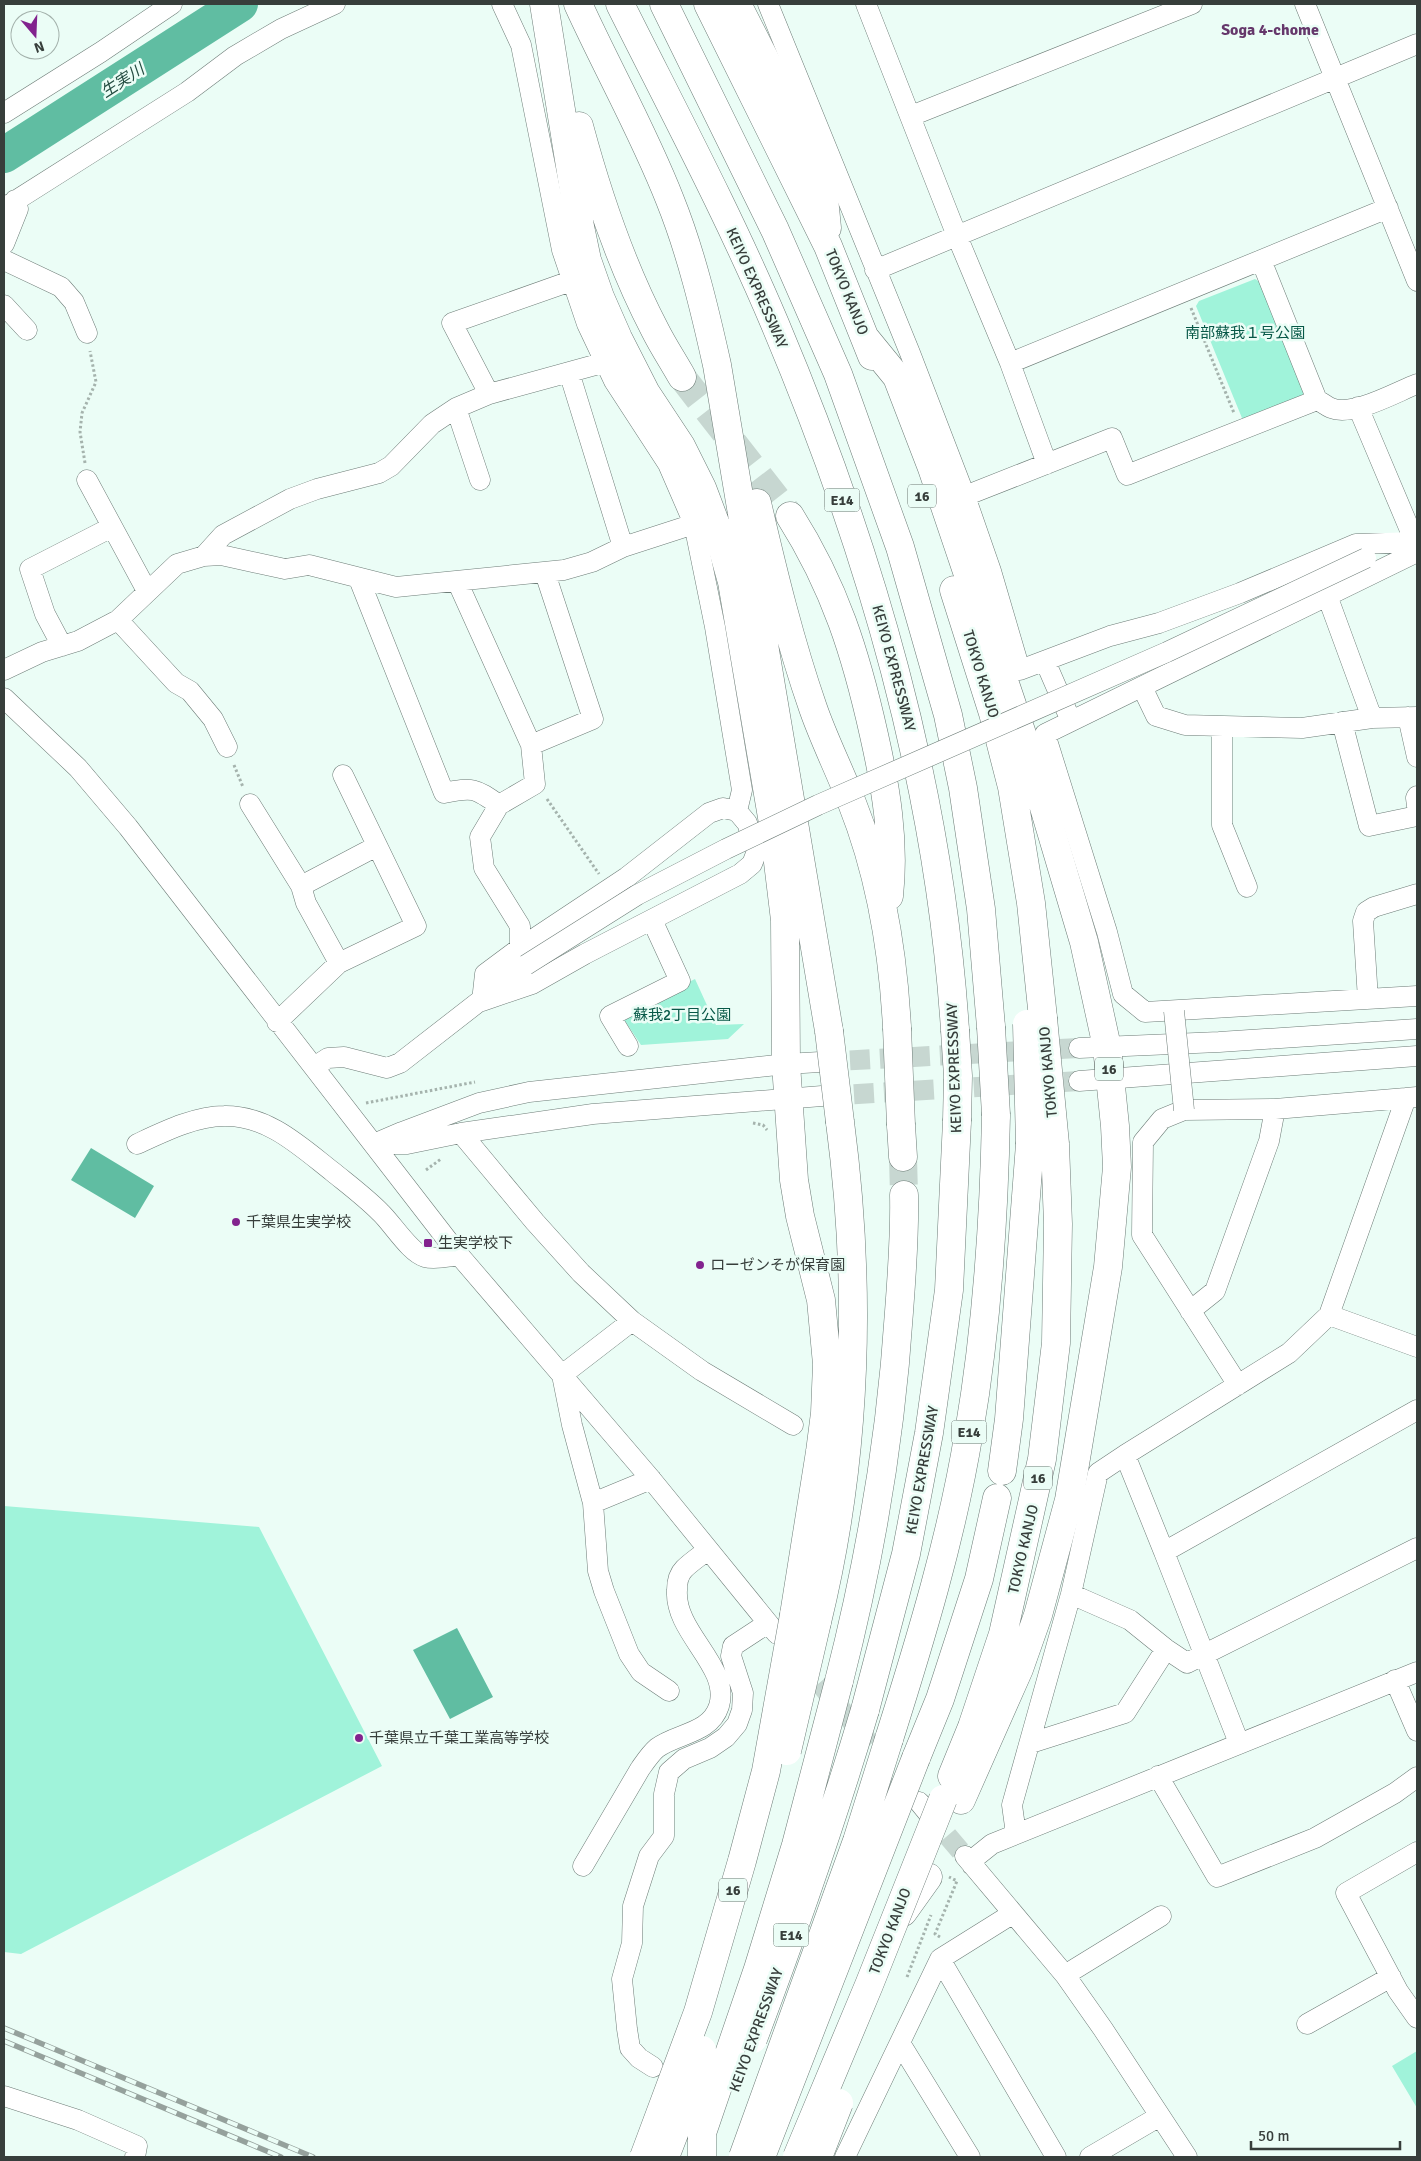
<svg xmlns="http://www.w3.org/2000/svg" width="1421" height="2161" viewBox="0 0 1421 2161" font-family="Signika,'Noto Sans JP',sans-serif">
  <rect width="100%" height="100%" fill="#ebfdf6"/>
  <path fill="#a0f3da" d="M 1255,279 L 1263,284 L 1305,390 L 1302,396 L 1245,420 L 1242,418 L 1196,306 L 1199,301 Z
    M 695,979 L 716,1025 L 744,1024 L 728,1039 L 641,1045 L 621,1015 Z
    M 4,1506 L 259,1527 L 382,1766 L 21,1954 L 4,1952 Z
    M 1417,2051 L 1417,2108 L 1392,2066 Z"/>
  <path fill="#60bda2" d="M 91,1148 L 154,1186 L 135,1218 L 71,1180 Z
    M 457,1628 L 493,1697 L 450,1719 L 413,1650 Z"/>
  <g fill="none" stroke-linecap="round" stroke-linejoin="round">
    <path stroke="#60bda2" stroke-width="36" d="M 4,155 L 240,4"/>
    <path stroke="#c7d7d1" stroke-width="20" stroke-dasharray="20 10" stroke-linecap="butt" d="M 820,1062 L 1079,1048
      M 824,1096 L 1079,1081
      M 800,1660 L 913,1795
      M 928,1813 L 963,1854"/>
    <path stroke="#c7d7d1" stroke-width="28" stroke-dasharray="28 14" stroke-linecap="butt" d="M 682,377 L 790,516
      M 903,1157 L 904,1195"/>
    <defs>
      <path id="minor" d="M 502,4 L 521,45 L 562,250 L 587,324 L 614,381 L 668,464 L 694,524 L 715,627 L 742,790 L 737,811
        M 768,4 L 910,353 L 965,496 L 1112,438 L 1127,475 L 1317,400 C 1322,402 1326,406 1331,408 C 1353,417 1396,392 1417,384
        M 866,4 L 957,236 L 1010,363 L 1047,464
        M 1305,4 L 1417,281
        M 4,113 L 101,52 L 172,4
        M 911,116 L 1192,4
        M 4,208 L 187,92 L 235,56 L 281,29 L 335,4
        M 4,244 L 18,209 L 15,200
        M 4,260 L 61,287 L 74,302 L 87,333
        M 1261,260 L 1317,400
        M 875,270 L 1417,44
        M 4,305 L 27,330
        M 1010,363 L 1388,208
        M 569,372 L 623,547
        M 489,394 L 452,323 L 571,281
        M 456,408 L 480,480
        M 87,480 L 147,591
        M 965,496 L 991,571 L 1020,670 L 1110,636 L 1159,623 L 1240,593 L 1356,544 L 1415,542 L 1358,407
        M 1417,552 L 1045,734 L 1107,932 L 1123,994 L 1145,1012 L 1417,996
        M 204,556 L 223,535 L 290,499 L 317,489 L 379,473 L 391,466 L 432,424 L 456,408 L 489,394 L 606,362
        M 359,579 L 444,793 C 473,787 475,788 499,805
        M 457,581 L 531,745 L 535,784 L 499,805 L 480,837 L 484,868 L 520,926 L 520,948
        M 1328,598 L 1372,718
        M 118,620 L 176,683 L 190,691 L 213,719 L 227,747
        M 62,646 L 45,614 L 30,569 L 112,527
        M 1045,661 L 1068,714
        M 4,670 L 42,652 L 78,641 L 118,620 L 177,564 L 204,556 L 221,555 L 285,569 L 309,565 L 396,587 L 564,570 L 592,562 L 623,547 L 694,524
        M 1142,687 L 1156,716 L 1185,725 L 1302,728 L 1372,718 L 1417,717
        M 4,698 L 78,768 L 128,827 L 459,1255 L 651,1479 L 777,1634
        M 1408,717 L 1417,757
        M 1342,722 L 1369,826 L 1417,816
        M 1222,726 L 1222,825 L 1247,887
        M 531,745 L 593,719 L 545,573
        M 1417,796 L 1416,798 L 1417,806
        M 250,804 L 301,886 L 306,903 L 339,963
        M 723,808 L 737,811 L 747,823 L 757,851 L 752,864 L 740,874 L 585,954 L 532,984 L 482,1001 L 485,974 L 520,948 L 627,877 L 709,813 Z
        M 301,886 L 377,846
        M 1368,999 L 1363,921 L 1366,912 L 1374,907 L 1417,894
        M 277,1022 L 339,963 L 416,926 L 343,775
        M 628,1046 L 610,1016 L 680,981 L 652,920
        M 1079,1048 L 1219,1042 L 1417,1029
        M 314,1067 L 328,1058 L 344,1057 L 387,1068 L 400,1063 L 526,965
        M 1079,1081 L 1417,1056
        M 1417,1097 L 1406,1098 L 1329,1315 L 1417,1347
        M 461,1133 L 535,1222 L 581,1273 L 632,1321 L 702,1371 L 793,1425
        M 137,1144 C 163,1132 195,1116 224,1116 C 268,1115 301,1147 333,1172 C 349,1185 365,1197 380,1212 C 392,1223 410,1253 425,1257 C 436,1260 449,1256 459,1255
        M 374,1144 L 402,1132 L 479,1103 L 529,1092 L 786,1064 L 820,1062
        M 386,1144 L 407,1144 L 461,1133 L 593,1114 L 822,1096
        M 1190,1311 L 1215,1291 L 1269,1141 L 1275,1109
        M 632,1321 L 562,1375 L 572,1425 L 593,1503 L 598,1571 L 604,1591 L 629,1654 L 641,1672 L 669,1691
        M 1238,1385 L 1142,1235 L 1143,1142 L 1162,1119 L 1184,1110 L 1275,1109 L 1406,1098
        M 593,1503 L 651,1479
        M 1164,1552 L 1125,1455 L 1289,1353 L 1329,1315
        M 1071,1594 L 1130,1620 L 1166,1649 L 1187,1663 L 1417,1548
        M 1395,1680 L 1417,1731
        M 1031,1743 L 1125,1713 L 1166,1649
        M 1239,1743 L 1164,1552 L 1417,1410
        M 1158,1776 L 1217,1877 L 1315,1838 L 1395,1793 L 1417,1777
        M 919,1802 L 928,1813
        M 1016,1834 L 1012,1805 L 1071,1594 L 1098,1473 L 1125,1455
        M 1417,1852 L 1346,1893 L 1398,1991 L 1417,2018
        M 965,1856 L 1065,1975 L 1103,2029 L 1187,2157
        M 972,1865 L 977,1856 L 992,1844 L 1417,1672
        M 583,1866 L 640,1769 C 645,1762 650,1754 657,1748 C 677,1733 710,1734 719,1706 C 731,1666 674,1633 677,1590 C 677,1583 678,1575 684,1569 C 691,1562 700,1556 708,1550
        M 940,1959 L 1056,2157
        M 1065,1975 L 1161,1916
        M 1307,2024 L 1391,1977
        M 900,2043 L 970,2157
        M 653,2067 L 639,2058 L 630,2048 L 627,2029 L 622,1979 L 632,1943 L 633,1906 L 649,1856 L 664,1836 L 664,1794 L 669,1772 L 684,1759 L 710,1748 L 726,1737 L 737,1724 L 742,1710 L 743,1693 L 731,1656 L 733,1646 L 768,1623
        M 4,2096 L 78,2120 L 137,2146 L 135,2157
        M 845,2157 L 940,1959 L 1012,1914
        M 1090,2157 L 1160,2116"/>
      <path id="highway" d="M 544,4 L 579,222 L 587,260 L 600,297 L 618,338 L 646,393 L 681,446 L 702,488 L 716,525 L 732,582 L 774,829 L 785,920 L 786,1064 L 794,1180 L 800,1216 L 821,1300 L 827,1364 L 825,1413 L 820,1452 L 794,1615
        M 578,4 C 608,70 644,133 670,200 C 691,252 705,311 717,365 L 829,1031
        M 620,4 C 673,110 729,215 775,324 C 870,549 939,785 955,1030
        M 664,4 L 775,230 L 838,374 L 900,547 L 948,715 L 963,788 L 981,909 L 991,1027
        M 708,4 L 828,246 L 872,356
        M 737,4 L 769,67 L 823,188 L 827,228
        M 579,126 C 597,193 623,269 655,330 C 663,346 673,361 682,377
        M 866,339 L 897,377 L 932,468 L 1024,740 L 1084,942 L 1107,1047 L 1115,1126 L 1117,1167 L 1108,1267 L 1069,1500 L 1038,1615 L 1019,1669 L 961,1800
        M 757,503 C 773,572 790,642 813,708 C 824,740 840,771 852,803 C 881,876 893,950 897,1028
        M 790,516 C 835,587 856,654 874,735 C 886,788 895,842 889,896
        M 954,590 L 993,713 L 1012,787 L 1031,903 L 1043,1018
        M 901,1125 L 903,1157
        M 1002,1471 L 1009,1419 L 1030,1144
        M 817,1622 C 857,1458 862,1289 840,1122
        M 839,1681 C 870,1560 891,1437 899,1312 C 902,1273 905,1234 904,1195
        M 865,1710 L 906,1554 L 929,1433 L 949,1290 L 957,1121
        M 889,1739 C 921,1638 952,1536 969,1432 C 987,1327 994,1221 996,1115
        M 916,1758 L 940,1699 L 979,1579 L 997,1498
        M 952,1776 L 972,1727 L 1003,1634 L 1042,1459 L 1056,1343 L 1058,1224 L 1055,1144
        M 903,1912 L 928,1877"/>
    </defs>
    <use href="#minor" stroke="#6d7c77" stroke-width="21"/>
    <use href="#highway" stroke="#6d7c77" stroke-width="29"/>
    <path stroke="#a5b3ad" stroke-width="3" stroke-dasharray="2.5 2.5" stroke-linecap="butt" d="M 1191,308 L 1234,413
      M 85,463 L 80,432 L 82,413 L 96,382 L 90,351
      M 234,765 L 243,787
      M 547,799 L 599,874
      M 366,1103 L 475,1082
      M 753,1123 L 763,1125 L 767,1130
      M 426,1170 L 441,1159
      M 940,1937 L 935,1934 L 957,1881 L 949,1877
      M 907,1977 L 931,1915"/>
    <use href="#minor" stroke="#fff" stroke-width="20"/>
    <use href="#highway" stroke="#fff" stroke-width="28"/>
    <defs>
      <path id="rail" d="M 4,2028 L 313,2157
        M 4,2041 L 281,2157"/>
    </defs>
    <use href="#rail" stroke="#95a19c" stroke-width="5.5"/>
    <use href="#rail" stroke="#ebfdf6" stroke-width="4" stroke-dasharray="11" stroke-linecap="butt"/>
    <defs>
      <path id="minor-bridge" d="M 526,965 L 637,895 L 726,849 L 818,805 L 1167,652 L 1366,558
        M 1174,1011 L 1184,1110"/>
      <path id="highway-bridge" d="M 1043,1018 L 1055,1144
        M 1027,1024 L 1030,1144
        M 991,1027 L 996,1115
        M 897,1028 L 901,1125
        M 955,1030 L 958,1076 L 957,1121
        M 829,1031 L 840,1122
        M 787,1751 L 817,1622
        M 753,2039 C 794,1930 832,1821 865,1710
        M 644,2157 L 698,2012 L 742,1861 L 766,1771 L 794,1615
        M 665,2157 L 688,2097 L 702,2050
        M 702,2157 L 702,2133 L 758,1969 L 796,1845 L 839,1681
        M 743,2157 L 857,1841 L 889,1739
        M 761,2157 L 916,1758
        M 797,2157 L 869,1985 L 943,1799
        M 818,2157 L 839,2103"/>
    </defs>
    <use href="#minor-bridge" stroke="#6d7c77" stroke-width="21" stroke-linecap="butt"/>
    <use href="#highway-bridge" stroke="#6d7c77" stroke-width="29" stroke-linecap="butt"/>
    <use href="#minor-bridge" stroke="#fff" stroke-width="20"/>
    <use href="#highway-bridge" stroke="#fff" stroke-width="28"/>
  </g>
  <g fill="#82238e" stroke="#ebfdf6" stroke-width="2">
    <circle cx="236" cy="1222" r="5"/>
    <rect x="423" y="1238" width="10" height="10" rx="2.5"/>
    <circle cx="700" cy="1265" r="5"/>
    <circle cx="359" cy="1738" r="5"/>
  </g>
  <g text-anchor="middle" stroke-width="5" stroke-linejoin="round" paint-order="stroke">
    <g fill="#ebfdf6" stroke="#6d7773" stroke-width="1">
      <rect x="908" y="484.5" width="28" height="23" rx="4"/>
      <rect x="824.5" y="488.5" width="35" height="23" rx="4"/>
      <rect x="1095" y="1057.5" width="28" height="23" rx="4"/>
      <rect x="951.5" y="1420.5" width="35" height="23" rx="4"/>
      <rect x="1024" y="1466.5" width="28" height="23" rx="4"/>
      <rect x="719" y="1878.5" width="28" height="23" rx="4"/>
      <rect x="773.5" y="1923.5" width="35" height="23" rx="4"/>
    </g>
    <g font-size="14" font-weight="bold" fill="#373e3b">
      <text x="922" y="501">16</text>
      <text x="842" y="505">E14</text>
      <text x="1109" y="1074">16</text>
      <text x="969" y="1437">E14</text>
      <text x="1038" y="1483">16</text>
      <text x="733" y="1895">16</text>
      <text x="791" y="1940">E14</text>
    </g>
    <g font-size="15" fill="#373e3b" stroke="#ebfdf6">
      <text transform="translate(757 288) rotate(66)" y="5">KEIYO EXPRESSWAY</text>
      <text transform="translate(847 292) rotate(68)" y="5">TOKYO KANJO</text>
      <text transform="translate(894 668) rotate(75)" y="5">KEIYO EXPRESSWAY</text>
      <text transform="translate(981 674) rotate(73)" y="5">TOKYO KANJO</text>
      <text transform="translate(954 1068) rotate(-92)" y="5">KEIYO EXPRESSWAY</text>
      <text transform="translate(1048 1072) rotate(-95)" y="5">TOKYO KANJO</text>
      <text transform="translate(922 1470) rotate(-80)" y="5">KEIYO EXPRESSWAY</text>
      <text transform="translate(1023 1549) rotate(-77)" y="5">TOKYO KANJO</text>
      <text transform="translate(890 1931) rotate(-69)" y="5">TOKYO KANJO</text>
      <text transform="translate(756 2030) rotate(-70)" y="5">KEIYO EXPRESSWAY</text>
    </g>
    <g font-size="15" fill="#075847" stroke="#ebfdf6">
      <text x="1245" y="338">南部蘇我１号公園</text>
      <text x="682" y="1020">蘇我2丁目公園</text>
    </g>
    <g font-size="15" fill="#373e3b" stroke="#ebfdf6" text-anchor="start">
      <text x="246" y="1227">千葉県生実学校</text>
      <text x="438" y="1248">生実学校下</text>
      <text x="710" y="1270">ローゼンそが保育園</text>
      <text x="369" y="1743">千葉県立千葉工業高等学校</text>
    </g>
    <g font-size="16" font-weight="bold" fill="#65376b" stroke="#ebfdf6">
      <text x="1270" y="35">Soga 4-chome</text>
    </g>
    <g font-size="16" font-style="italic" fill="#244d42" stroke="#ebfdf6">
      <text transform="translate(122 80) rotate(-33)" y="6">生実川</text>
    </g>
  </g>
  <rect width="1421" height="2161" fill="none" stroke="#373e3b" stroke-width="10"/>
  <g transform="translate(35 35) rotate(161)"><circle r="24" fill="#ebfdf6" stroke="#a3b1ab"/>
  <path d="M0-4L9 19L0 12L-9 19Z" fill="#82238e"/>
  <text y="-8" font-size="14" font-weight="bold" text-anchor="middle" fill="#373e3b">N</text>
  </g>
  <path d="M1251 2141v8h149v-8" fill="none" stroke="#373e3b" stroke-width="2.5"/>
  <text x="1258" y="2141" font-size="15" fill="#373e3b" stroke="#ebfdf6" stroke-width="4" paint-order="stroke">50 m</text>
</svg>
